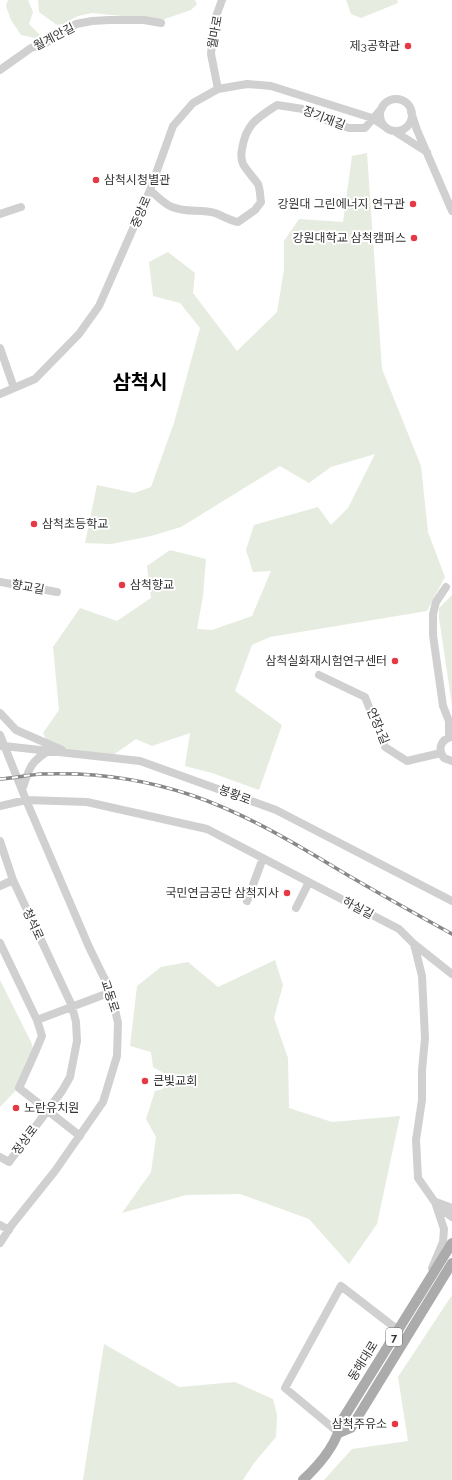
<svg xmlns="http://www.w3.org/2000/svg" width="452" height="1480" viewBox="0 0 452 1480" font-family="Raleway,'Noto Sans KR',sans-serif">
  <rect width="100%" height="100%" fill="#fff"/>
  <path fill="#e6ecdf" d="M 8,0 L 28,0 L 33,12 L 29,24 L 40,35 L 35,38 L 21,35 L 11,20 L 6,6 Z
    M 38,0 L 195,0 L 197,4 L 191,10 L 162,20 L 92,13 L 78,16 L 63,24 L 57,25 L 39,12 Z
    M 346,0 L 397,0 L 398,3 L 361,18 L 351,14 Z
    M 367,153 L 382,369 L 421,466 L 428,532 L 445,577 L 427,611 L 270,637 L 252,645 L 235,691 L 282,725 L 259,790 L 212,773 L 185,766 L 190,733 L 152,746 L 136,739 L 109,758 L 49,745 L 43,733 L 59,710 L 53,647 L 80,608 L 117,621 L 151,598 L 147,566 L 170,550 L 206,559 L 203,596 L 197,629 L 212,630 L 252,616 L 271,571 L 253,572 L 246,550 L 254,525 L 318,507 L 331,525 L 348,508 L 375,454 L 331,467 L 309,483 L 280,466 L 181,527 L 151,536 L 111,544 L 85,543 L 97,485 L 134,493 L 151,487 L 174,423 L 200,328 L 180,303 L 153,296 L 149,262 L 168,252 L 195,273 L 193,293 L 237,351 L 277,312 L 284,270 L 284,241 L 299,219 L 343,222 L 352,156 Z
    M 452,595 L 452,705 L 439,618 L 439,608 Z
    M 275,960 L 283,985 L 274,1018 L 288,1058 L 289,1108 L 332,1122 L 400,1116 L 377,1224 L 349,1264 L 309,1219 L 240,1194 L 186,1195 L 122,1213 L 151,1172 L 156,1137 L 146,1119 L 155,1091 L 163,1089 L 167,1075 L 153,1067 L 151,1052 L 130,1046 L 137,986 L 161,967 L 188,962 L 218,987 Z
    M 0,980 L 31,1042 L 34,1051 L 22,1084 L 0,1107 Z
    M 452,1295 L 452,1480 L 324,1480 L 352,1449 L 408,1441 L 398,1377 Z
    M 104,1344 L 179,1387 L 235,1382 L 273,1399 L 277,1415 L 276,1437 L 254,1463 L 243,1480 L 83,1480 Z"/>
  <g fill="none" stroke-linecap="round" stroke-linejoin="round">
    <path stroke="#d0d0d0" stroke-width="8" d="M 0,70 L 31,48 L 44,44 L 76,24 L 92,21 L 109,20 L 144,20 L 161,23
      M 218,89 L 211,54 L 214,22 L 222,0
      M380 115a16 16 0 1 1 32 0a16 16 0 1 1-32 0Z
      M 411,112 L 417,130 L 452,211
      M 394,131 L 427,152
      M 150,190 C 156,195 164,204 172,207 C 186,213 201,209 215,213 C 223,216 229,220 238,222 L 255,210 L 261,202 C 260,196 260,188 258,184 C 253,177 247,171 243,164 C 241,159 241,154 242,149 C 246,124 257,118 277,105 L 303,109 L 331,122 L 349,128 L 365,128 L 382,108
      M 0,214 L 21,207
      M 0,348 L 14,388
      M 0,394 L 35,379 L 79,334 L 99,306 L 150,190 L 173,126 L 193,103 L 218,89 L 247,84 L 271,86 L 372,118 L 384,126
      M 0,582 L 57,592
      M 446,587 L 436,602 L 433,614 L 433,635 L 443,706 L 449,721 L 449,737
      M 319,675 L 365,697 L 385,747 L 407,761 L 441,753
      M 0,713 L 16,730 L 62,750
      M 0,735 L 26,800 L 89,947 L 111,992 L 118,1023 L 117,1056 L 103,1102 L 55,1171 L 11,1226 L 0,1243
      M 452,737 C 441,739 437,749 444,758 L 452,761
      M 0,746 L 4,746 L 140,761 L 276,810 L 452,901
      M 22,790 C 29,770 29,763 48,751
      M 0,806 L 26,800 L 87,802 L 207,829 L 399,929 L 414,944 L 422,976 L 425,1038 L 422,1070 L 422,1100 L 416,1140 L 418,1178 L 439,1208 L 452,1217
      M 0,841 L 13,880 L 72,1006 L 76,1022 L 77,1041 L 70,1077 L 62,1091 L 9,1162 L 0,1157
      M 0,886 L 13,880
      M 247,901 L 263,858
      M 296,908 L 309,882
      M 0,943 L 37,1020
      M 414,944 L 452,974
      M 80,1136 L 19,1088 L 33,1057 L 42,1036 L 37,1020 L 111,992
      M 436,1202 L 452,1208
      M 0,1225 L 9,1230
      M 432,1268 L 443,1242 L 444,1229 L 436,1205
      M 339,1433 L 285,1388 L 341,1286 L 398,1330"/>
    <path stroke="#ababab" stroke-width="10" d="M 339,1433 L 351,1428 L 452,1263
      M 303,1480 C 319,1465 337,1445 341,1422 L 452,1243"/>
    <defs>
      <path id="rail" d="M 0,779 C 14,778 28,775 42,774 C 91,772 144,779 191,795 C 244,813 291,841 339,870 C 376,892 414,913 452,934"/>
    </defs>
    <use href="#rail" stroke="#888" stroke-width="3.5"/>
    <use href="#rail" stroke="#fff" stroke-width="2" stroke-dasharray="6" stroke-linecap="butt"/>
  </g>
  <g fill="#e63946" stroke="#fff" stroke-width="1.5">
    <circle cx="408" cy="46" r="4"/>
    <circle cx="96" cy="180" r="4"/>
    <circle cx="413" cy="204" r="4"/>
    <circle cx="414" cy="238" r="4"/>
    <circle cx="34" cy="524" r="4"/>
    <circle cx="122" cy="585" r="4"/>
    <circle cx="395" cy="661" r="4"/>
    <circle cx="287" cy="893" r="4"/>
    <circle cx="145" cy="1081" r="4"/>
    <circle cx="16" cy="1108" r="4"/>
    <circle cx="395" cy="1424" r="4"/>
  </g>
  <g text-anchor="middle" stroke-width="4" stroke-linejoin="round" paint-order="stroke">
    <rect fill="#fff" stroke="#707070" stroke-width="1" x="386" y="1328" width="16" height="18" rx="3"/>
    <g font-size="11" font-weight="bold" fill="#333">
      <text x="394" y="1341">7</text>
    </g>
    <g font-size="12" fill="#333" stroke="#fff">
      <text transform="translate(215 32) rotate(-80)" y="4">월마로</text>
      <text transform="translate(54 37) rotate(-27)" y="4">월계안길</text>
      <text transform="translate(324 118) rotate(21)" y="4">장기재길</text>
      <text transform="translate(141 212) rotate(-67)" y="4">중앙로</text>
      <text transform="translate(28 587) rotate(10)" y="4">향교길</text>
      <text transform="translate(378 726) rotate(67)" y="4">언장1길</text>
      <text transform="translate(235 795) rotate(20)" y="4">봉황로</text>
      <text transform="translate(358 908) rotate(28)" y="4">하실길</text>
      <text transform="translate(33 924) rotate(65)" y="4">청석로</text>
      <text transform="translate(110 996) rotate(72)" y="4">교동로</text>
      <text transform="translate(25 1140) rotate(-53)" y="4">정상로</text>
      <text transform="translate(363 1361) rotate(-58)" y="4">동해대로</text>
    </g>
    <g font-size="12" fill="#333" stroke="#fff" text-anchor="end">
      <text x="400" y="50">제3공학관</text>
      <text x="104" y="184" text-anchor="start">삼척시청별관</text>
      <text x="405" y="208">강원대 그린에너지 연구관</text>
      <text x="406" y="242">강원대학교 삼척캠퍼스</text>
      <text x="42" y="528" text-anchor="start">삼척초등학교</text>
      <text x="130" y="589" text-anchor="start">삼척향교</text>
      <text x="387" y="665">삼척실화재시험연구센터</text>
      <text x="279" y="897">국민연금공단 삼척지사</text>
      <text x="153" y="1085" text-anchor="start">큰빛교회</text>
      <text x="24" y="1112" text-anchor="start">노란유치원</text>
      <text x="387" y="1428">삼척주유소</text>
    </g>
    <g font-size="20" font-weight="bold" fill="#000" stroke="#fff">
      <text x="140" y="389">삼척시</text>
    </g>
  </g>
</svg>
